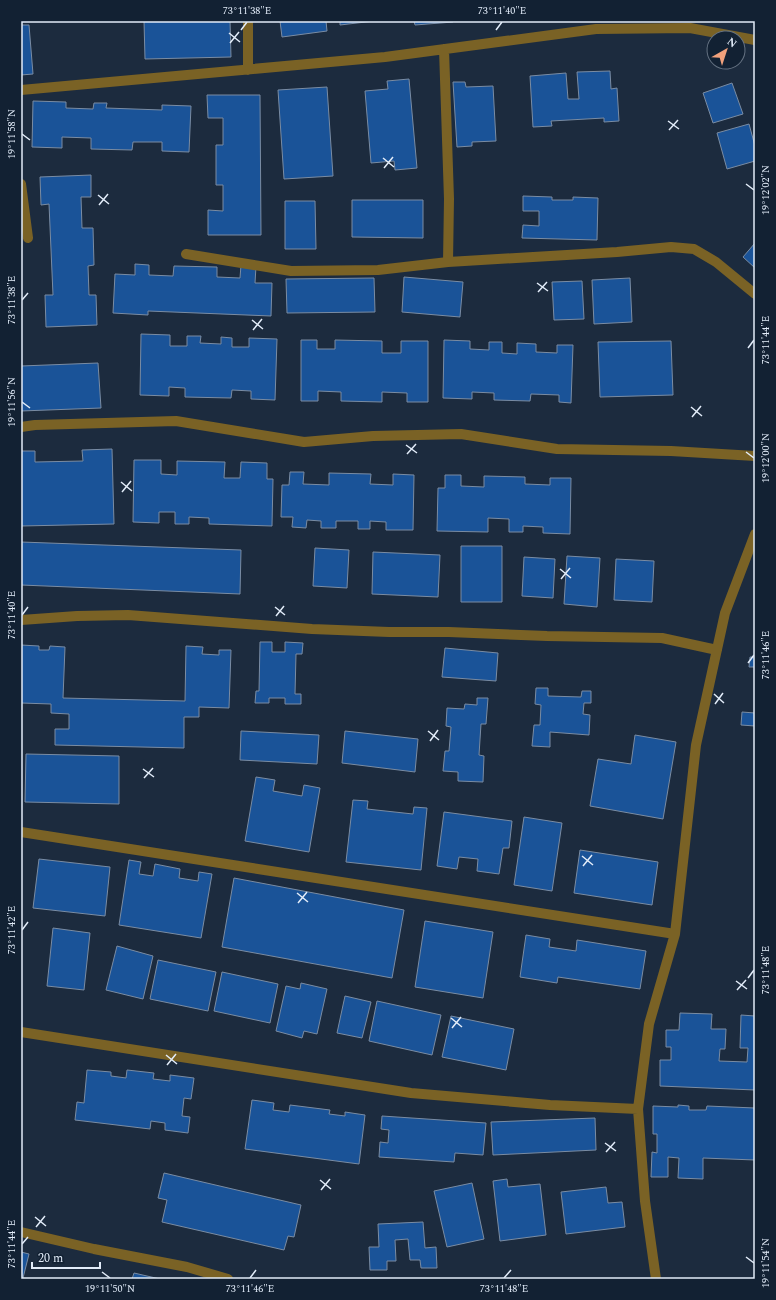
<svg xmlns="http://www.w3.org/2000/svg" width="776" height="1300" viewBox="0 0 776 1300" font-family="Spectral,serif">
  <rect width="100%" height="100%" fill="#1c2b3e"/>
  <path fill="#1a5398" stroke="#7a8ca3" d="M 144,21 L 230,21 L 231,57 L 145,59 Z
    M 280,21 L 326,21 L 327,31 L 282,37 Z
    M 340,21 L 374,21 L 340,25 Z
    M 414,21 L 453,21 L 453,22 L 415,25 Z
    M 21,25 L 29,25 L 33,74 L 21,75 Z
    M 610,71 L 611,89 L 617,88 L 619,121 L 604,122 L 604,118 L 551,121 L 552,126 L 533,127 L 530,76 L 566,73 L 568,99 L 579,99 L 577,72 Z
    M 409,79 L 417,168 L 395,170 L 394,161 L 371,163 L 365,91 L 388,89 L 387,81 Z
    M 453,82 L 465,82 L 466,87 L 493,86 L 496,141 L 472,142 L 472,146 L 457,147 Z
    M 732,83 L 743,114 L 713,123 L 703,93 Z
    M 327,87 L 333,176 L 284,179 L 278,90 Z
    M 207,95 L 260,95 L 261,235 L 208,235 L 208,210 L 223,211 L 223,185 L 216,185 L 216,145 L 223,145 L 223,118 L 208,118 Z
    M 33,101 L 66,102 L 66,108 L 93,109 L 94,103 L 107,103 L 106,108 L 162,110 L 162,105 L 191,106 L 189,152 L 162,151 L 162,142 L 133,142 L 132,150 L 91,149 L 91,138 L 62,137 L 62,148 L 32,147 Z
    M 749,124 L 755,146 L 755,161 L 727,169 L 717,133 Z
    M 91,175 L 91,197 L 81,197 L 82,228 L 93,228 L 94,265 L 88,266 L 89,295 L 96,295 L 97,325 L 46,327 L 45,295 L 53,295 L 49,204 L 41,205 L 40,177 Z
    M 523,196 L 552,197 L 552,200 L 573,200 L 573,197 L 598,198 L 597,240 L 522,238 L 523,225 L 539,226 L 539,211 L 523,211 Z
    M 352,200 L 423,200 L 423,238 L 352,237 Z
    M 285,201 L 315,201 L 316,249 L 285,249 Z
    M 755,243 L 755,268 L 743,257 Z
    M 135,264 L 149,265 L 149,275 L 173,276 L 174,266 L 217,267 L 217,277 L 240,278 L 241,265 L 256,266 L 255,283 L 272,283 L 271,316 L 148,311 L 148,315 L 113,313 L 115,274 L 135,275 Z
    M 404,277 L 463,282 L 460,317 L 402,312 Z
    M 374,278 L 375,312 L 287,313 L 286,279 Z
    M 630,278 L 632,322 L 594,324 L 592,280 Z
    M 582,281 L 584,319 L 554,320 L 552,282 Z
    M 141,334 L 170,335 L 170,346 L 187,346 L 187,336 L 201,336 L 200,343 L 221,344 L 221,337 L 232,338 L 232,347 L 249,347 L 249,338 L 277,339 L 275,400 L 251,399 L 251,391 L 232,390 L 231,398 L 185,397 L 185,388 L 169,387 L 169,396 L 140,395 Z
    M 301,340 L 317,340 L 317,349 L 335,349 L 335,340 L 382,341 L 382,353 L 401,353 L 401,341 L 428,341 L 428,402 L 407,402 L 407,393 L 382,392 L 382,402 L 341,401 L 341,392 L 318,391 L 318,401 L 301,401 Z
    M 444,340 L 470,341 L 470,349 L 489,350 L 489,342 L 502,342 L 502,353 L 517,354 L 517,343 L 536,344 L 536,352 L 557,353 L 557,345 L 573,345 L 571,403 L 559,402 L 559,395 L 531,394 L 530,401 L 494,400 L 494,393 L 472,392 L 472,399 L 443,398 Z
    M 671,341 L 673,395 L 600,397 L 598,342 Z
    M 98,363 L 101,408 L 21,411 L 21,366 Z
    M 112,449 L 114,524 L 21,526 L 21,451 L 35,451 L 35,462 L 83,461 L 82,450 Z
    M 134,460 L 161,460 L 161,474 L 177,475 L 177,461 L 225,462 L 224,478 L 240,478 L 241,462 L 267,463 L 267,479 L 273,479 L 272,526 L 209,524 L 209,518 L 189,517 L 189,524 L 175,524 L 175,512 L 159,512 L 159,523 L 133,522 Z
    M 290,472 L 304,472 L 303,484 L 329,485 L 329,473 L 371,474 L 370,484 L 393,485 L 393,474 L 414,475 L 413,530 L 386,530 L 386,522 L 370,521 L 370,529 L 358,529 L 358,521 L 336,521 L 336,528 L 321,528 L 321,521 L 307,520 L 306,528 L 292,527 L 293,517 L 281,517 L 282,485 L 289,485 Z
    M 445,475 L 461,475 L 461,486 L 484,487 L 484,476 L 525,477 L 525,484 L 550,485 L 550,478 L 571,478 L 570,534 L 543,533 L 543,527 L 523,526 L 523,532 L 509,532 L 509,519 L 488,518 L 488,532 L 437,531 L 438,488 L 445,488 Z
    M 21,542 L 241,550 L 240,594 L 21,585 Z
    M 461,546 L 502,546 L 502,602 L 461,602 Z
    M 315,548 L 349,550 L 347,588 L 313,586 Z
    M 373,552 L 440,555 L 438,597 L 372,594 Z
    M 567,556 L 600,558 L 597,607 L 564,604 Z
    M 524,557 L 555,559 L 553,598 L 522,596 Z
    M 616,559 L 654,561 L 652,602 L 614,600 Z
    M 260,642 L 272,642 L 272,652 L 285,652 L 285,642 L 303,643 L 302,654 L 296,654 L 295,694 L 301,694 L 301,704 L 285,704 L 285,698 L 269,698 L 269,703 L 255,703 L 256,691 L 259,691 Z
    M 21,645 L 39,646 L 39,650 L 49,650 L 50,646 L 65,647 L 63,698 L 185,701 L 186,646 L 203,647 L 202,654 L 219,655 L 219,650 L 231,650 L 229,708 L 199,707 L 199,717 L 184,717 L 184,748 L 55,745 L 55,729 L 69,729 L 69,714 L 51,713 L 51,704 L 21,703 Z
    M 445,648 L 498,653 L 496,681 L 442,677 Z
    M 750,657 L 755,657 L 755,667 L 749,667 Z
    M 536,688 L 548,688 L 548,696 L 581,697 L 582,691 L 591,691 L 591,703 L 584,703 L 583,714 L 590,715 L 589,735 L 550,732 L 550,747 L 532,746 L 534,725 L 540,725 L 541,705 L 535,704 Z
    M 477,698 L 488,698 L 486,724 L 481,724 L 479,755 L 484,756 L 483,782 L 458,781 L 458,772 L 443,771 L 445,751 L 449,751 L 451,727 L 446,726 L 447,708 L 464,709 L 465,704 L 477,705 Z
    M 742,712 L 755,713 L 755,726 L 741,725 Z
    M 241,731 L 319,735 L 317,764 L 240,760 Z
    M 345,731 L 418,739 L 415,772 L 342,763 Z
    M 635,735 L 676,742 L 663,819 L 590,806 L 598,759 L 631,764 Z
    M 26,754 L 119,756 L 119,804 L 25,802 Z
    M 256,777 L 275,780 L 273,791 L 302,796 L 304,785 L 320,788 L 309,852 L 245,841 Z
    M 353,800 L 368,801 L 367,809 L 413,814 L 414,807 L 427,808 L 421,870 L 346,862 Z
    M 444,812 L 512,821 L 509,848 L 503,848 L 499,874 L 477,871 L 478,859 L 459,857 L 457,869 L 437,866 Z
    M 524,817 L 562,823 L 552,891 L 514,885 Z
    M 580,850 L 658,862 L 652,905 L 574,893 Z
    M 39,859 L 110,867 L 105,916 L 33,908 Z
    M 129,860 L 141,862 L 139,874 L 153,876 L 155,864 L 180,869 L 179,878 L 198,881 L 199,872 L 212,874 L 201,938 L 119,925 Z
    M 234,878 L 404,910 L 392,978 L 222,947 Z
    M 425,921 L 493,932 L 483,998 L 415,987 Z
    M 53,928 L 90,933 L 84,990 L 47,986 Z
    M 526,935 L 550,939 L 549,947 L 576,951 L 577,940 L 646,951 L 640,989 L 558,977 L 557,983 L 520,977 Z
    M 117,946 L 153,956 L 143,999 L 106,990 Z
    M 158,960 L 216,972 L 208,1011 L 150,999 Z
    M 222,972 L 278,984 L 270,1023 L 214,1011 Z
    M 301,983 L 327,989 L 317,1034 L 304,1031 L 302,1038 L 276,1031 L 286,986 L 300,989 Z
    M 345,996 L 371,1002 L 362,1038 L 337,1033 Z
    M 377,1001 L 441,1015 L 432,1055 L 369,1041 Z
    M 680,1013 L 712,1014 L 711,1029 L 726,1029 L 725,1049 L 720,1049 L 719,1061 L 747,1062 L 748,1048 L 740,1048 L 741,1015 L 755,1016 L 755,1090 L 660,1086 L 660,1060 L 671,1060 L 671,1047 L 666,1047 L 666,1030 L 679,1030 Z
    M 451,1016 L 514,1029 L 506,1070 L 442,1057 Z
    M 87,1070 L 111,1072 L 111,1076 L 126,1078 L 127,1070 L 154,1073 L 153,1079 L 170,1081 L 170,1075 L 194,1078 L 191,1099 L 184,1098 L 182,1116 L 190,1117 L 188,1133 L 165,1130 L 165,1123 L 151,1121 L 150,1129 L 75,1120 L 77,1102 L 84,1103 Z
    M 252,1100 L 274,1103 L 273,1110 L 289,1112 L 290,1105 L 330,1110 L 329,1114 L 345,1116 L 345,1112 L 365,1115 L 359,1164 L 245,1149 Z
    M 678,1105 L 689,1106 L 689,1110 L 706,1110 L 707,1106 L 755,1108 L 755,1160 L 703,1158 L 703,1179 L 678,1178 L 679,1158 L 668,1157 L 668,1177 L 651,1177 L 652,1152 L 657,1153 L 657,1134 L 653,1134 L 653,1106 L 678,1107 Z
    M 382,1116 L 486,1123 L 483,1155 L 455,1153 L 454,1162 L 379,1157 L 380,1142 L 388,1143 L 389,1130 L 381,1129 Z
    M 595,1118 L 596,1150 L 493,1155 L 491,1122 Z
    M 164,1173 L 301,1205 L 294,1237 L 288,1236 L 284,1250 L 162,1222 L 167,1200 L 158,1198 Z
    M 507,1179 L 508,1187 L 540,1184 L 546,1235 L 500,1241 L 493,1181 Z
    M 472,1183 L 484,1239 L 447,1247 L 434,1191 Z
    M 606,1187 L 608,1203 L 622,1202 L 625,1227 L 566,1234 L 561,1192 Z
    M 423,1222 L 425,1248 L 436,1247 L 437,1268 L 421,1268 L 420,1260 L 410,1260 L 408,1239 L 395,1240 L 396,1261 L 387,1261 L 387,1270 L 370,1270 L 369,1247 L 379,1247 L 378,1224 Z
    M 21,1252 L 29,1254 L 23,1278 L 27,1279 L 21,1279 Z
    M 134,1273 L 160,1279 L 132,1279 Z"/>
  <g fill="none" stroke-linecap="round" stroke-linejoin="round">
    <path stroke="#7a6225" stroke-width="10" d="M 248,21 L 248,70
      M 444,49 L 449,199 L 448,262
      M 21,90 L 385,57 L 596,29 L 690,28 L 755,40
      M 21,184 L 28,238
      M 186,254 L 291,271 L 378,270 L 448,262 L 617,252 L 671,247 L 694,249 L 716,262 L 755,294
      M 21,427 L 35,425 L 176,421 L 304,442 L 373,436 L 461,434 L 557,449 L 671,451 L 755,456
      M 21,620 L 77,616 L 128,615 L 312,629 L 389,632 L 449,632 L 547,636 L 662,638 L 717,650
      M 21,832 L 675,934
      M 21,1032 L 411,1093 L 550,1105 L 638,1109
      M 21,1232 L 94,1249 L 187,1267 L 228,1279
      M 656,1279 L 645,1201 L 638,1109 L 649,1024 L 675,934 L 696,745 L 725,613 L 755,534"/>
  </g>
  <path fill="none" stroke="#e2ecf9" stroke-width="1.5" d="M 241,30 L 247,22M 496,30 L 502,22M 229,33 L 240,42M 230,43 L 239,32M 668,121 L 679,129M 669,130 L 678,120M 22,134 L 30,140M 383,158 L 394,167M 384,168 L 393,157M 746,184 L 754,190M 98,195 L 109,204M 99,205 L 108,194M 537,283 L 548,291M 538,292 L 547,282M 22,300 L 28,293M 252,320 L 263,329M 253,330 L 262,319M 748,348 L 754,340M 22,402 L 30,408M 691,407 L 702,416M 692,417 L 701,406M 406,445 L 417,453M 746,452 L 754,458M 407,454 L 416,444M 121,482 L 132,491M 122,492 L 131,481M 560,569 L 571,578M 561,579 L 570,568M 275,607 L 285,615M 22,615 L 28,607M 276,616 L 284,606M 748,663 L 754,655M 714,694 L 724,703M 715,704 L 723,693M 428,731 L 439,740M 430,741 L 438,730M 143,769 L 154,777M 144,778 L 153,768M 582,856 L 593,865M 583,866 L 592,855M 297,893 L 308,902M 298,903 L 307,892M 22,930 L 28,922M 748,978 L 754,970M 736,981 L 747,989M 737,990 L 746,980M 451,1018 L 462,1027M 452,1028 L 461,1017M 166,1055 L 177,1064M 167,1065 L 176,1054M 605,1143 L 616,1151M 606,1152 L 615,1142M 320,1180 L 331,1189M 321,1190 L 330,1179M 35,1217 L 46,1226M 36,1227 L 45,1216M 22,1244 L 28,1237M 746,1257 L 754,1263M 102,1272 L 110,1278M 250,1278 L 256,1270M 504,1278 L 511,1270"/>
  <rect width="776" height="1300" fill="none" stroke="#122133" stroke-width="44"/>
  <g transform="translate(726 50) rotate(39)"><circle r="19" fill="#122133" stroke="#657282"/>
  <path d="M0-3L7 15L0 10L-7 15Z" fill="#f1a17c"/>
  <text y="-6" font-size="11" font-weight="bold" text-anchor="middle" fill="#e2ecf9">N</text>
  </g>
  <path d="M32 1262v6h68v-6" fill="none" stroke="#e2ecf9" stroke-width="2"/>
  <text x="38" y="1262" font-size="12" fill="#e2ecf9" stroke="#122133" stroke-width="3" paint-order="stroke">20 m</text>
  <rect x="22" y="22" width="732" height="1256" fill="none" stroke="#e2ecf9" stroke-width="1.5"/>
  <g font-size="10" text-anchor="middle" fill="#e2ecf9">
    <text x="247" y="14">73°11'38"E</text>
    <text x="502" y="14">73°11'40"E</text>
    <text transform="translate(11 134) rotate(-90)" y="4">19°11'58"N</text>
    <text transform="translate(765 190) rotate(-90)" y="4">19°12'02"N</text>
    <text transform="translate(11 300) rotate(-90)" y="4">73°11'38"E</text>
    <text transform="translate(765 340) rotate(-90)" y="4">73°11'44"E</text>
    <text transform="translate(11 402) rotate(-90)" y="4">19°11'56"N</text>
    <text transform="translate(765 458) rotate(-90)" y="4">19°12'00"N</text>
    <text transform="translate(11 615) rotate(-90)" y="4">73°11'40"E</text>
    <text transform="translate(765 655) rotate(-90)" y="4">73°11'46"E</text>
    <text transform="translate(11 930) rotate(-90)" y="4">73°11'42"E</text>
    <text transform="translate(765 970) rotate(-90)" y="4">73°11'48"E</text>
    <text transform="translate(11 1244) rotate(-90)" y="4">73°11'44"E</text>
    <text transform="translate(765 1263) rotate(-90)" y="4">19°11'54"N</text>
    <text x="110" y="1292">19°11'50"N</text>
    <text x="250" y="1292">73°11'46"E</text>
    <text x="504" y="1292">73°11'48"E</text>
  </g>
</svg>
